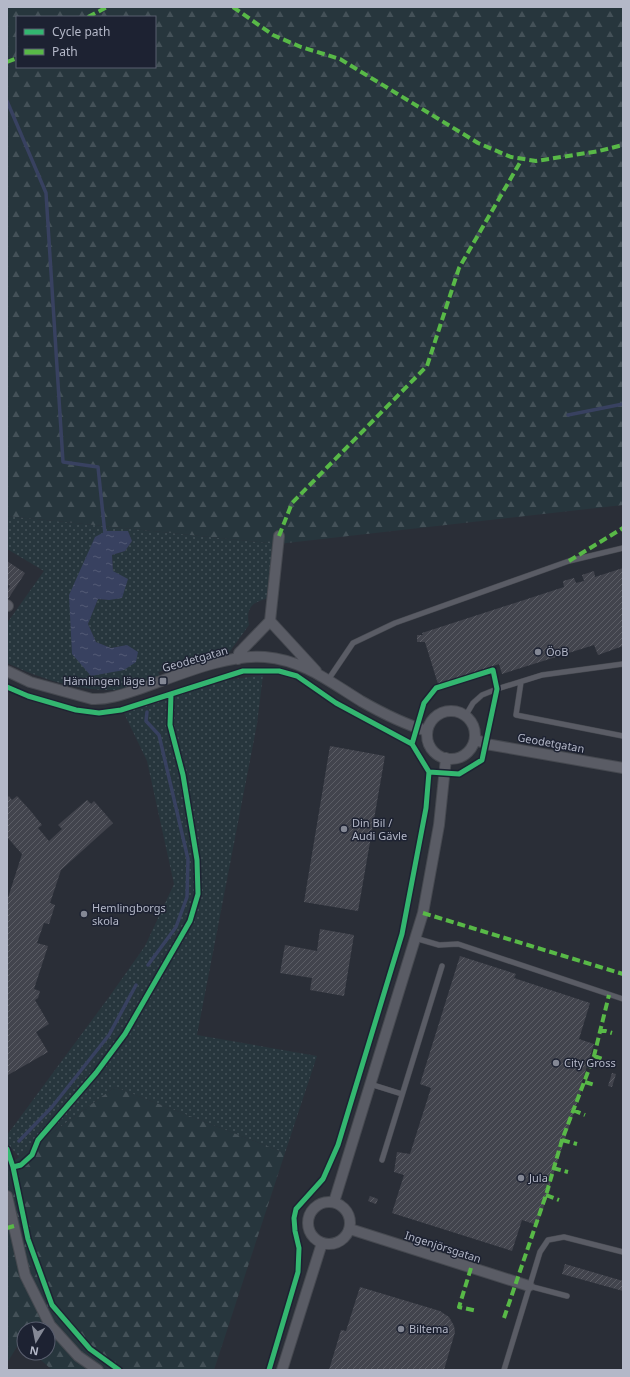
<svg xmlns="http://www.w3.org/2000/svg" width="630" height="1377" viewBox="0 0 630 1377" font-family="'Noto Sans',sans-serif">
  <defs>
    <pattern id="grass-dots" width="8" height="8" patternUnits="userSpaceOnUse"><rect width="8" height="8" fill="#27363d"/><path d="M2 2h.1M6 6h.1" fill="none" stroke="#445158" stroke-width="1.8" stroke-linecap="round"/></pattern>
    <pattern id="forest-firs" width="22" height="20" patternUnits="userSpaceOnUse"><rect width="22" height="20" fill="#27363d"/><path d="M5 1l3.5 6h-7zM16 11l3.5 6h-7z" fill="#445158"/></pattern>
    <pattern id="water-ripples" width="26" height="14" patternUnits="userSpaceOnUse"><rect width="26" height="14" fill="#384160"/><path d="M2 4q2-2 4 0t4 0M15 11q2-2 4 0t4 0" fill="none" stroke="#525a75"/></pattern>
    <pattern id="building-hatch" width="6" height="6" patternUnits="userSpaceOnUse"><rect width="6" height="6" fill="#42444d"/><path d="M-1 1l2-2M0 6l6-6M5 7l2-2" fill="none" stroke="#5b5d65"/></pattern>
  </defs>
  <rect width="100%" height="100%" fill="#2a2e37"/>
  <path fill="url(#grass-dots)" fill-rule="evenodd" d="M 7,516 L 278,544 L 273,597 C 255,601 245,605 249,625 L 228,654 L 158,672 L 161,678 C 147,682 130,689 116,690 C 78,691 41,679 7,663 L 7,623 L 44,571 L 7,549 ZM 106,531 L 128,531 L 132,541 L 125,551 L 112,555 L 113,571 L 109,600 L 98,599 L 88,624 L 96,642 L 111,648 L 127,645 L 72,654 Z
    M 263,675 L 257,724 L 197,1035 L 317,1056 L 285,1153 L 115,1087 L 19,1157 L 7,1143 L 7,1135 L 109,997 L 145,946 L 174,884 L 147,761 L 123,711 L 222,681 Z"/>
  <path fill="url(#forest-firs)" fill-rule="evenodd" d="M 7,7 L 621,7 L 623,12 L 623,505 L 278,544 L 7,516 ZM 17,17 L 155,17 L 155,67 L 17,67 Z
    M 115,1087 L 285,1153 L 214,1370 L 52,1370 L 33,1353 L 48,1353 L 48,1329 L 24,1329 L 24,1345 L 20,1342 L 7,1363 L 7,1166 Z"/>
  <path fill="url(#water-ripples)" d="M 106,531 L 128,531 L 132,541 L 125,551 L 112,555 L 113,571 L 128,579 L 122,598 L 109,600 L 98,599 L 88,624 L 96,642 L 111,648 L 127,645 L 138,652 L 136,662 L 124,670 L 91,676 L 72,654 L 69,595 L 95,537 Z"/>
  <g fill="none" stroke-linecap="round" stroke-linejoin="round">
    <path stroke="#384160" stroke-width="3.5" d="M 7,101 L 46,193 L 63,462 L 98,467 L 105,534
      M 568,415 L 623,404
      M 147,712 L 146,721 L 159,735 L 188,859 L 187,897 L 176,927 L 148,965
      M 19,1141 L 52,1107 L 109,1035 L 136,985"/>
  </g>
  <path fill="url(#building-hatch)" d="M 7,561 L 25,573 L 8,599 L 7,591 L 10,586 L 7,584 Z
    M 623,568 L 623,646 L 598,655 L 594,645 L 502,674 L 499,664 L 438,684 L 425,642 L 417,642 L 417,635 L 423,635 L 422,633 L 564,587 L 563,581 L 574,578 L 576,583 L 584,581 L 582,575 L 594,571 L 595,577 Z
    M 330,746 L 385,756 L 358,911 L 304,902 Z
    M 9,796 L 12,800 L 17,796 L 29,809 L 42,825 L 38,828 L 49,841 L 62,829 L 58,825 L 87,800 L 91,804 L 94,801 L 113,823 L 61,870 L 50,903 L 55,905 L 49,924 L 44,923 L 37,943 L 48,946 L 34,989 L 40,991 L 38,998 L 35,1000 L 49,1024 L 36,1032 L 48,1052 L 8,1075 L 7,901 L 22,854 L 7,837 L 7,798 Z
    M 320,929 L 354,935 L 344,996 L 310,990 L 312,978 L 280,973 L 285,945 L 317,951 Z
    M 460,956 L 516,974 L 514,978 L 590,1003 L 579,1039 L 594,1044 L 580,1088 L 582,1088 L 549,1187 L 551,1187 L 537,1225 L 522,1220 L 512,1251 L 392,1213 L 404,1175 L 394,1172 L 397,1152 L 410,1154 L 431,1088 L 420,1084 Z
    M 612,1073 L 616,1074 L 612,1087 L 608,1086 Z
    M 370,1196 L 378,1199 L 376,1204 L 368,1201 Z
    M 565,1264 L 623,1281 L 623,1291 L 562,1274 Z
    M 360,1287 L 440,1311 L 449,1317 L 454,1326 L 455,1332 L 444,1370 L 329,1370 L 341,1330 L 346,1331 Z"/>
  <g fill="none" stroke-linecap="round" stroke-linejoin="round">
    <defs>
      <path id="service" d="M 328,680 L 353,643 L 395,623 L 569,561 L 623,548
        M 521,682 L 516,715 L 623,736
        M 466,715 L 473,703 L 482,695 L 497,689 L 542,675 L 623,664
        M 415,938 L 439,945 L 458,944 L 623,999
        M 370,1084 L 402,1094
        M 382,1160 L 442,966
        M 529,1286 L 567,1296
        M 504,1370 L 540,1252 L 548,1240 L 564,1237 L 623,1252"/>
      <path id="minor" d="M 279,536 L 270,621 L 316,671
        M 7,605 L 8,606
        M 238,659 L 239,653 L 270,621
        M 7,671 L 30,682 L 92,699 C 108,700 124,694 139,689 C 177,676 225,654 265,657 C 303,660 330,682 361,701 C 382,713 404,724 427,731
        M427 735a24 24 0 1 1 48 0a24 24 0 1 1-48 0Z
        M 475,739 L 486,744 L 623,768
        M 7,1196 L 25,1275 L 50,1325 L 78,1356 L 98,1370
        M308 1223a21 21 0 1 1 42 0a21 21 0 1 1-42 0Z
        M 334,1202 L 423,913 L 439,825 L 446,758
        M 350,1229 L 529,1286
        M 282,1370 L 322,1243"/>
    </defs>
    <use href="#service" stroke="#464950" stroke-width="6"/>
    <use href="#minor" stroke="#464950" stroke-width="12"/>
    <use href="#service" stroke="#5a5c65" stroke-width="5"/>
    <use href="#minor" stroke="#5a5c65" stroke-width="10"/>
    <path stroke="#58b947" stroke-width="4" stroke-dasharray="8 4" stroke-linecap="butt" d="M 233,7 L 273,35 L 301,47 L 340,59 L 478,143 L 511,157 L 536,161 L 599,151 L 623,145
      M 88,17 L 107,7
      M 7,62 L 17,58
      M 279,536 L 292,503 L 427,366 L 459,268 L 522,159
      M 569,561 L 623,528
      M 423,913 L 623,974
      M 599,1029 L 612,1033
      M 594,1056 L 603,1059
      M 585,1082 L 595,1085
      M 573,1110 L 585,1115
      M 562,1140 L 577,1144
      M 553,1168 L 568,1172
      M 546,1195 L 559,1200
      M 7,1228 L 14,1226
      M 471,1268 L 459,1307 L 477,1311
      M 504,1318 L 546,1195 L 562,1140 L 594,1056 L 609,995"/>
    <defs>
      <path id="cycleway" d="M 7,687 L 28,696 L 76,710 L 99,713 L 121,710 L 243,671 L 279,671 L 297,676 L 336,703 L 412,744 L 429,772 L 426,808 L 402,934 L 338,1145 L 323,1179 L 296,1209 L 294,1218 L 295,1231 L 299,1248 L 298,1272 L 269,1370
        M 412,744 L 424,703 L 436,688 L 493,670 L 497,689 L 482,760 L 459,774 L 429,772
        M 7,1149 L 13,1167 L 28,1239 L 52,1305 L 90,1349 L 119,1370
        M 13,1167 L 21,1165 L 32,1155 L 38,1140 L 96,1073 L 125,1034 L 190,921 L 198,894 L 197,860 L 183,775 L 170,725 L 171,694"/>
    </defs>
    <use href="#cycleway" stroke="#1d2232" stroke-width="8"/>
    <use href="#cycleway" stroke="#33b770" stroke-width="5"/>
  </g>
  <g fill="#848895" stroke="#1d2232" stroke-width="1.5">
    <circle cx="538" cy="652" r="4"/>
    <rect x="159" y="677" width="8" height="8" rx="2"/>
    <circle cx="344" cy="829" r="4"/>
    <circle cx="84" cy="914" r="4"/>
    <circle cx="556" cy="1063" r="4"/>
    <circle cx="521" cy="1178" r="4"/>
    <circle cx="401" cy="1329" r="4"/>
  </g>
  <g text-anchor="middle" stroke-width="3" stroke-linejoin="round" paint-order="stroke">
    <g font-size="11" fill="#b4b8c8" stroke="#1d2232" text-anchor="start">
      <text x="546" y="656">ÖoB</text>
      <text x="155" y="685" text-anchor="end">Hämlingen läge B</text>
      <text x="352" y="827">Din Bil /<tspan x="352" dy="13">Audi Gävle</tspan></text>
      <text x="92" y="912">Hemlingborgs<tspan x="92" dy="13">skola</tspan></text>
      <text x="564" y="1067">City Gross</text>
      <text x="529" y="1182">Jula</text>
      <text x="409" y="1333">Biltema</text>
    </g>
    <g font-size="11" fill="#b4b8c8" stroke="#1d2232">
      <text transform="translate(195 659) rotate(-16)" y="4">Geodetgatan</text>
      <text transform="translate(551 743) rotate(10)" y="4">Geodetgatan</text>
      <text transform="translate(443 1247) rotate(18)" y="4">Ingenjörsgatan</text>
    </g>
  </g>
  <rect width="630" height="1377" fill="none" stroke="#b4b8c8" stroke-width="16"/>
  <rect x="16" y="16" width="140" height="52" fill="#1d2232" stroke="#595e6e"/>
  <rect x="24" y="29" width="20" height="6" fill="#33b770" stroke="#595e6e"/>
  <text x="52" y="36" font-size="12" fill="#b4b8c8">Cycle path</text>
  <rect x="24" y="49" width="20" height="6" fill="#58b947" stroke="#595e6e"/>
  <text x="52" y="56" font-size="12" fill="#b4b8c8">Path</text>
  <g transform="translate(36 1341) rotate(190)"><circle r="19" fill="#1d2232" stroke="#595e6e"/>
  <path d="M0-3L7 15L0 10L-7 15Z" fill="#848895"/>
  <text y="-6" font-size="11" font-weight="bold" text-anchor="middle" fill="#b4b8c8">N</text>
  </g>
</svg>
